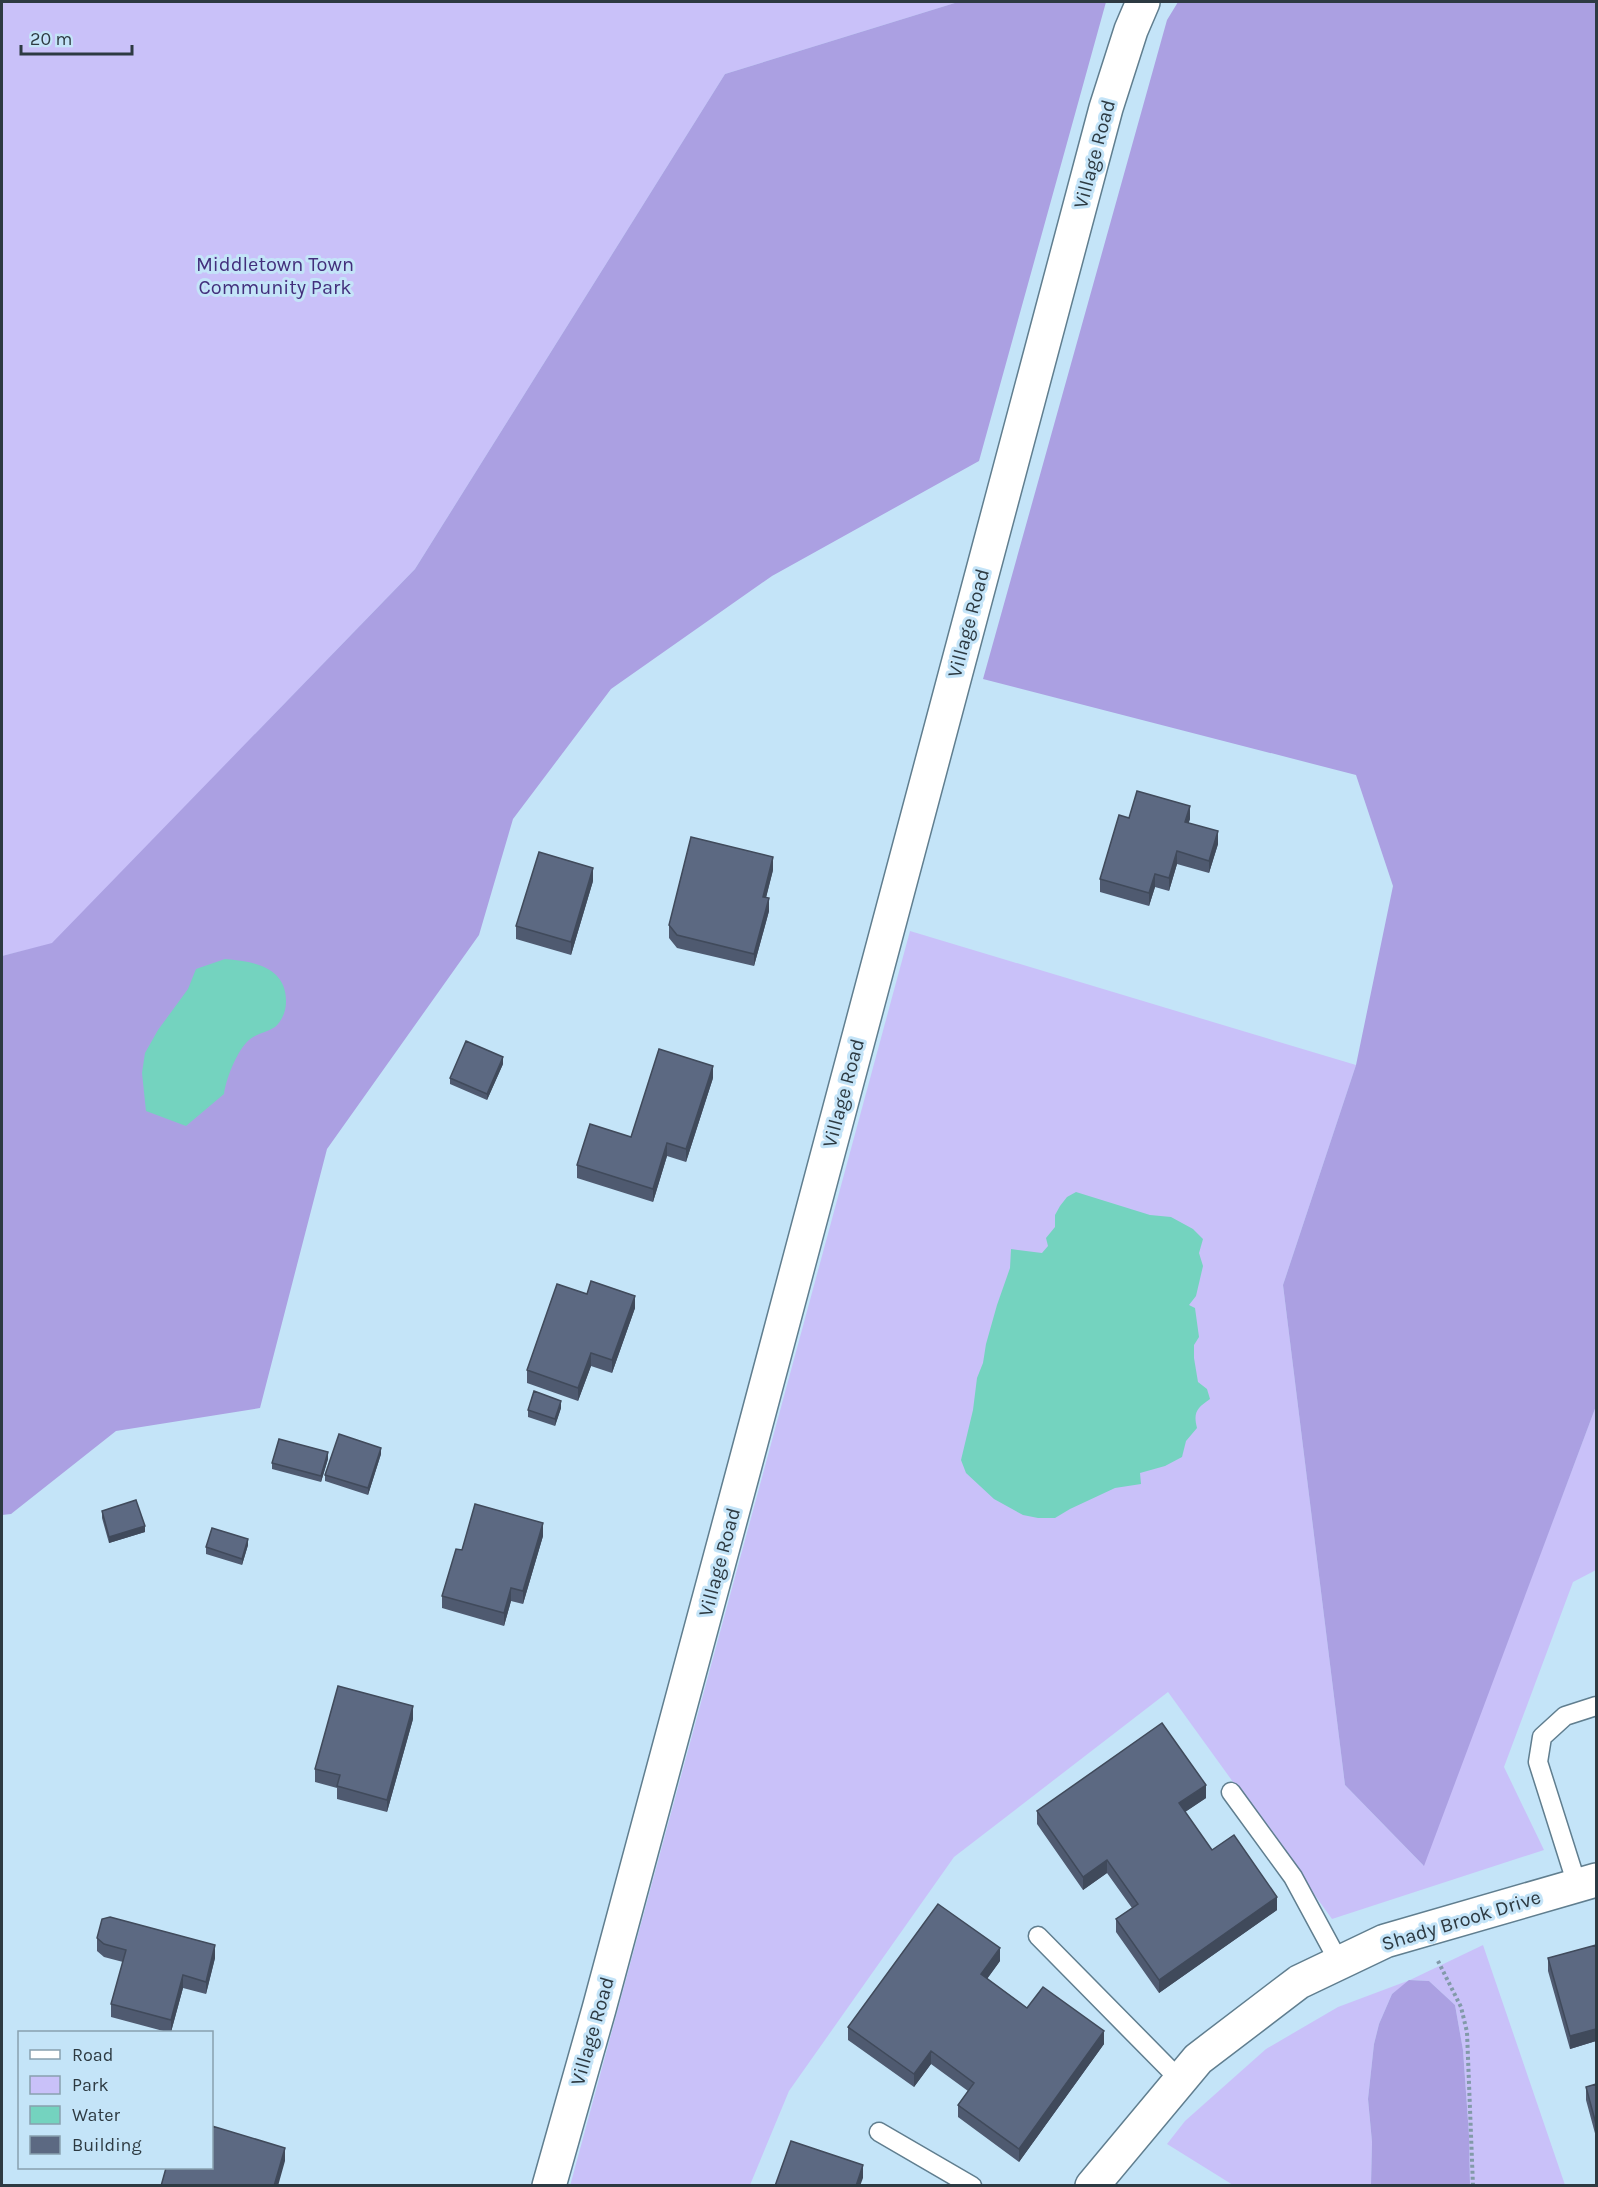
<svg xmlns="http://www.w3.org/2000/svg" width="1598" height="2187" viewBox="0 0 1598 2187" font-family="Karla,sans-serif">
  <rect width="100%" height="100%" fill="#c4e4f8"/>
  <path fill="#c9c1f9" d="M 2,2 L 965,2 L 958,2 L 725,74 L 415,569 L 52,944 L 2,956 Z
    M 910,931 L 1356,1065 L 1283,1285 L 1345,1785 L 1423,1865 L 1596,1406 L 1596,1570 L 1573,1582 L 1504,1767 L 1544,1850 L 1332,1919 L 1168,1692 L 954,1857 L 789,2091 L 750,2185 L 570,2186 Z
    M 1483,1945 L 1565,2185 L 1470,2185 L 1469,2135 L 1463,2050 L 1455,2005 L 1429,1981 L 1410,1980 L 1392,1994 L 1379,2024 L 1374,2044 L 1368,2099 L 1372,2142 L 1371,2185 L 1233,2185 L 1167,2144 L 1185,2121 L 1266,2049 L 1338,2007 L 1410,1980 Z"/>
  <path fill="#aba0e2" d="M 958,2 L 1106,2 L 979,461 L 772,576 L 611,689 L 513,819 L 479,935 L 327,1149 L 260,1408 L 116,1431 L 11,1514 L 2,1515 L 2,956 L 52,943 L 415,569 L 725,74 Z
    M 1178,2 L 1596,2 L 1596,1406 L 1424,1866 L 1345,1785 L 1283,1285 L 1356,1065 L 1393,886 L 1356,775 L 983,679 L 1167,20 Z
    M 1409,1980 L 1429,1981 L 1455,2005 L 1463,2050 L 1469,2135 L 1470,2185 L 1371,2185 L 1372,2142 L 1368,2099 L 1374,2044 L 1379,2024 L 1392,1994 Z"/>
  <path fill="#74d3bf" d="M 225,959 C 253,961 287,967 286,1002 C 286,1011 282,1021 275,1027 C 266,1033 253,1034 246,1043 C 236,1054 226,1079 224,1094 L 186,1126 L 146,1111 L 142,1073 L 145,1053 L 158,1030 L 188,989 L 196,969 Z
    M 1076,1192 L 1150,1215 L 1171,1217 L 1193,1229 L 1203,1239 L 1199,1253 L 1203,1266 L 1196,1296 L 1189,1305 L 1195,1308 L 1199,1337 L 1194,1345 L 1194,1358 L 1198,1382 L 1207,1389 L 1210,1399 C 1197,1408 1193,1412 1197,1428 L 1186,1441 L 1182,1457 L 1165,1466 L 1140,1473 L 1141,1484 L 1115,1488 L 1070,1509 L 1055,1518 L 1038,1518 L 1023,1515 L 994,1499 L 966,1473 L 961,1460 L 973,1410 L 977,1378 L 983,1363 L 986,1344 L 997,1305 L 1010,1268 L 1011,1249 L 1042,1253 L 1048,1246 L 1046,1238 L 1055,1227 L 1055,1215 L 1060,1206 L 1067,1197 Z"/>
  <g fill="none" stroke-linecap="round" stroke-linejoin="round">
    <defs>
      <path id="service" d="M 1231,1792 L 1293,1877 L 1340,1964
        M 1577,1885 L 1538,1762 L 1542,1737 L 1565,1716 L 1596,1706
        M 1038,1936 L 1180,2080
        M 879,2132 L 972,2186"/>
      <path id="minor" d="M 549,2186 L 599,2009 L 745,1465 L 1106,108 L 1131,30 L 1143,2
        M 1092,2186 L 1198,2059 L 1299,1982 L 1385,1941 L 1596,1880"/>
    </defs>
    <use href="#service" stroke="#607e8f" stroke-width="21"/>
    <use href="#minor" stroke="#607e8f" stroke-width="36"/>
    <path stroke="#829aa9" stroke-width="4" stroke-dasharray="3 3" stroke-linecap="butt" d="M 1438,1961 L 1461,2007 L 1467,2032 L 1473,2186"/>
    <use href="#service" stroke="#fff" stroke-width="18"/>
    <use href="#minor" stroke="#fff" stroke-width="33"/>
  </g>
  <path fill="#4f5a70" d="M 1129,818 L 1190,819 L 1188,823 L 1218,844 L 1209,873 L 1177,864 L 1169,891 L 1155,887 L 1149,906 L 1100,892 L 1100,879 Z
    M 773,870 L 766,897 L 769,911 L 754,966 L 677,948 L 669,938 L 669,925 Z
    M 593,881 L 571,955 L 516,939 L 516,926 Z
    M 503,1064 L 487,1100 L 450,1084 L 450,1078 Z
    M 713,1078 L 686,1162 L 667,1156 L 653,1202 L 577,1178 L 577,1165 L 631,1137 Z
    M 587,1294 L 635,1308 L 612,1373 L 591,1366 L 578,1401 L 527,1383 L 527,1370 Z
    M 561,1408 L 555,1426 L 528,1417 L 528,1410 Z
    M 381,1454 L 368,1495 L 325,1481 L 325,1475 Z
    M 328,1459 L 321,1482 L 272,1469 L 272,1463 Z
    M 102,1511 L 145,1532 L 109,1543 L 102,1518 Z
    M 543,1536 L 523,1604 L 511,1601 L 504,1626 L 442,1608 L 442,1596 L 462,1550 Z
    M 248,1545 L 242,1565 L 206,1554 L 206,1547 Z
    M 413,1719 L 387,1812 L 337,1799 L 337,1788 L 315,1782 L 315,1769 Z
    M 1206,1798 L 1185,1812 L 1212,1850 L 1277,1910 L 1159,1993 L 1116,1932 L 1116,1919 L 1132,1908 L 1107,1873 L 1083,1890 L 1037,1824 L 1037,1811 Z
    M 97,1938 L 215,1958 L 206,1994 L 183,1988 L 171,2032 L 167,2032 L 111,2017 L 111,2004 L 123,1962 L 104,1957 L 97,1951 Z
    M 1596,1945 L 1596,2041 L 1570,2049 L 1548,1971 L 1548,1958 Z
    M 1000,1961 L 987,1979 L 1027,2008 L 1104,2044 L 1019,2162 L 958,2117 L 958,2105 L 968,2091 L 931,2064 L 914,2087 L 848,2040 L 848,2027 Z
    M 1596,2084 L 1596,2137 L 1586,2100 L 1586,2087 Z"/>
  <path fill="#404a5b" d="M 1190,806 L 1190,819 L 1185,835 L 1185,822 Z
    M 1218,831 L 1218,844 L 1209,873 L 1209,861 Z
    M 1177,851 L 1177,864 L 1169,891 L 1169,878 Z
    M 773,857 L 773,870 L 763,910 L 763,897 Z
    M 593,868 L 593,881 L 571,955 L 571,942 Z
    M 1155,874 L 1155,887 L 1149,906 L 1149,893 Z
    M 769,898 L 769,911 L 754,966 L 754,954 Z
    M 503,1057 L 503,1064 L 487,1100 L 487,1094 Z
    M 713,1066 L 713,1078 L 686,1162 L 686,1149 Z
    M 667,1143 L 667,1156 L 653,1202 L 653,1189 Z
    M 635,1296 L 635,1308 L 612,1373 L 612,1360 Z
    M 591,1353 L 591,1366 L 578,1401 L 578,1388 Z
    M 561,1401 L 561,1408 L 555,1426 L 555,1419 Z
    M 381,1448 L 381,1454 L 368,1495 L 368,1488 Z
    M 328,1452 L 328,1459 L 321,1482 L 321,1476 Z
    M 543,1523 L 543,1536 L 523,1604 L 523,1591 Z
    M 145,1526 L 145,1532 L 109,1543 L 109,1537 Z
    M 248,1539 L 248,1545 L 242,1565 L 242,1559 Z
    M 511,1588 L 511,1601 L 504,1626 L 504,1613 Z
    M 413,1706 L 413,1719 L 387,1812 L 387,1800 Z
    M 1206,1785 L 1206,1798 L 1179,1816 L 1179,1803 Z
    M 1107,1860 L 1107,1873 L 1083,1890 L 1083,1877 Z
    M 1277,1897 L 1277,1910 L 1159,1993 L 1159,1980 Z
    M 215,1945 L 215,1958 L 206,1994 L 206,1982 Z
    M 1000,1948 L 1000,1961 L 981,1987 L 981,1974 Z
    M 183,1975 L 183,1988 L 171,2032 L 171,2020 Z
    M 1596,2029 L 1596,2041 L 1570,2049 L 1570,2036 Z
    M 1104,2031 L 1104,2044 L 1019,2162 L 1019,2149 Z
    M 931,2051 L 931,2064 L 914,2087 L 914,2074 Z
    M 285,2148 L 285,2161 L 278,2186 L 274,2186 Z
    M 863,2165 L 863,2178 L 860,2186 L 856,2186 Z"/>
  <path fill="#5c6982" stroke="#404a5b" stroke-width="1.5" d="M 1137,791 L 1190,806 L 1185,822 L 1218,831 L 1209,861 L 1177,851 L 1169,878 L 1155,874 L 1149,893 L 1100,879 L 1119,815 L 1129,818 Z
    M 691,837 L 773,857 L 763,897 L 769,898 L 754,954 L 677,935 L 669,925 Z
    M 539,852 L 593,868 L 571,942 L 516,926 Z
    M 466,1041 L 503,1057 L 487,1094 L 450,1078 Z
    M 659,1049 L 713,1066 L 686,1149 L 667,1143 L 653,1189 L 577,1165 L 590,1124 L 631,1137 Z
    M 591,1281 L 635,1296 L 612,1360 L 591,1353 L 578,1388 L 527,1370 L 557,1284 L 587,1294 Z
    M 534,1391 L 561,1401 L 555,1419 L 528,1410 Z
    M 339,1434 L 381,1448 L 368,1488 L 325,1475 Z
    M 279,1439 L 328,1452 L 321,1476 L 272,1463 Z
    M 136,1500 L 145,1526 L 109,1537 L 102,1511 Z
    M 475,1504 L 543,1523 L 523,1591 L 511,1588 L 504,1613 L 442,1596 L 456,1549 L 462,1550 Z
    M 212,1528 L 248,1539 L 242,1559 L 206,1547 Z
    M 338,1686 L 413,1706 L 387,1800 L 337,1786 L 340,1775 L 315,1769 Z
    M 1162,1723 L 1206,1785 L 1179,1803 L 1212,1850 L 1234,1835 L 1277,1897 L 1159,1980 L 1116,1919 L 1138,1904 L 1107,1860 L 1083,1877 L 1037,1811 Z
    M 938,1904 L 1000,1948 L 981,1974 L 1027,2008 L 1043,1987 L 1104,2031 L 1019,2149 L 958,2105 L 974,2083 L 931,2051 L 914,2074 L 848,2027 Z
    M 110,1917 L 215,1945 L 206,1982 L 183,1975 L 171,2020 L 111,2004 L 126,1950 L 104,1944 L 97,1938 L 102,1919 Z
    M 1596,1945 L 1596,2029 L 1570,2036 L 1548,1958 Z
    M 1596,2084 L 1596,2124 L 1586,2087 Z
    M 212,2126 L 285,2148 L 274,2186 L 161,2186 L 166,2168 L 212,2168 Z
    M 791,2141 L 863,2165 L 856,2186 L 775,2186 Z"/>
  <g text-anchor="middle" stroke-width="6" stroke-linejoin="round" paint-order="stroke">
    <g font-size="20" fill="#2d3a42" stroke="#c4e4f8">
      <text transform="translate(1094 154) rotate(-75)" y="7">Village Road</text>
      <text transform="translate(968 623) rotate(-75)" y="7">Village Road</text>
      <text transform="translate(843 1093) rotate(-75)" y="7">Village Road</text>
      <text transform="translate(719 1562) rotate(-75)" y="7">Village Road</text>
      <text transform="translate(1461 1920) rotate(-17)" y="7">Shady Brook Drive</text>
      <text transform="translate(592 2031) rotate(-74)" y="7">Village Road</text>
    </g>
    <g font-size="20" fill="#432f7c" stroke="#c4e4f8">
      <text x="275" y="271">Middletown Town<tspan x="275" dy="23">Community Park</tspan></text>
    </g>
  </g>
  <rect width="1598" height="2187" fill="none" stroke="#2d3a42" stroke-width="6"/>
  <rect x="18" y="2031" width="195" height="138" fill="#c4e4f8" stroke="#88a0af" stroke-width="1.5"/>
  <rect x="30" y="2050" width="30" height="9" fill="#ffffff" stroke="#88a0af" stroke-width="1.5"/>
  <text x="72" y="2061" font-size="18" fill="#2d3a42">Road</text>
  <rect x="30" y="2076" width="30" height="18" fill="#c9c1f9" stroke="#88a0af" stroke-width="1.5"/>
  <text x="72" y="2091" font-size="18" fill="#2d3a42">Park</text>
  <rect x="30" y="2106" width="30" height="18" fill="#74d3bf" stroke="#88a0af" stroke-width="1.5"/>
  <text x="72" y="2121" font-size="18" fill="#2d3a42">Water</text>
  <rect x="30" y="2136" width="30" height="18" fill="#5c6982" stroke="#88a0af" stroke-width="1.5"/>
  <text x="72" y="2151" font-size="18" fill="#2d3a42">Building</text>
  <path d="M21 45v9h111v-9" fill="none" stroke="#2d3a42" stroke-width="3"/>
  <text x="30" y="45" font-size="18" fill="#2d3a42" stroke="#c4e4f8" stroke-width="4.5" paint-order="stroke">20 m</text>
</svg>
